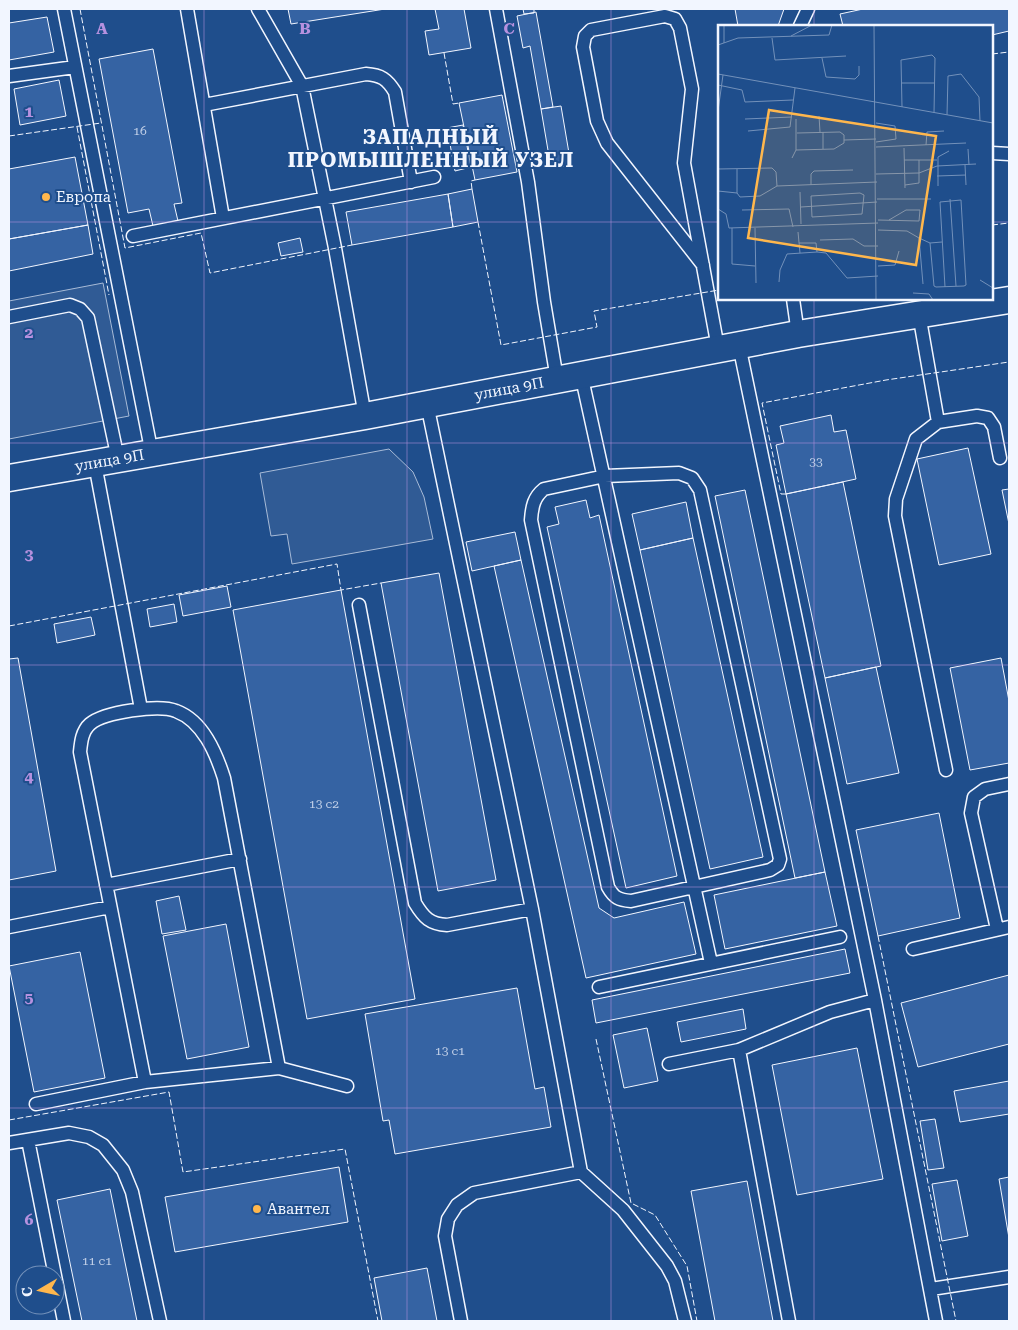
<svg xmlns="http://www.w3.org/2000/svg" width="1018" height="1330" viewBox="0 0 1018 1330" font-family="'Roboto Serif',serif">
  <rect width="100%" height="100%" fill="#1f4e8c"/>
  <path fill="#305b95" stroke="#a8bbd7" d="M 103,283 L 129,416 L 9,439 L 9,301 Z
    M 389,449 L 413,472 L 424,497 L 433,539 L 292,564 L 287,534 L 271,536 L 260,473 Z"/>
  <path fill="#3563a3" stroke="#f2f6ff" d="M 288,9 L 385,9 L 291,24 Z
    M 435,9 L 464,9 L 471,48 L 429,55 L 425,31 L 439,29 Z
    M 523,9 L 534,9 L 534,13 L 524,14 Z
    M 735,9 L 784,9 L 778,26 L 738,26 Z
    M 863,9 L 1009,9 L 1009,31 L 992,35 L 992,26 L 843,26 L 840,14 Z
    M 536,12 L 553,107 L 541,109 L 530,46 L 523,48 L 517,16 Z
    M 47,17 L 54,52 L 9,60 L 9,23 Z
    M 153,49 L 182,203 L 174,204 L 178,221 L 153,226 L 149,209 L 128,213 L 99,59 Z
    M 59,80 L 66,116 L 20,125 L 14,89 Z
    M 502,95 L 517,172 L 475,180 L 459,103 Z
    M 561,106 L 571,165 L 551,168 L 541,109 Z
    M 463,125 L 471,167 L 455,171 L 447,128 Z
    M 75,157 L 88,225 L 9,239 L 9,169 Z
    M 472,189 L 478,222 L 453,227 L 448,194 Z
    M 448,194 L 453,227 L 352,245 L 346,212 Z
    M 88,225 L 93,254 L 9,271 L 9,239 Z
    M 300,238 L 303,252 L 281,256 L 278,243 Z
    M 831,415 L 834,432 L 846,430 L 856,479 L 786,494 L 776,445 L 784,443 L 780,426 Z
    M 968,448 L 991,554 L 939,565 L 917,459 Z
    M 843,482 L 881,666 L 825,678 L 786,494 Z
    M 1009,489 L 1009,524 L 1002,490 Z
    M 745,490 L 825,872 L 795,878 L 715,496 Z
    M 586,500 L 590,518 L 599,515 L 677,876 L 626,888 L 547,527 L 559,524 L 555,507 Z
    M 686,502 L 693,538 L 640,550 L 632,514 Z
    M 515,532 L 521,560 L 472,571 L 466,542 Z
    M 693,538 L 763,857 L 710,869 L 640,550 Z
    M 521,560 L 599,908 L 614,918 L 684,902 L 696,954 L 586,978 L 494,566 Z
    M 439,573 L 496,880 L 438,891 L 381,583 Z
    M 227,586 L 231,607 L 183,616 L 179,595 Z
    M 341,590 L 415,999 L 307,1019 L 233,610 Z
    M 174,604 L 177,622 L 150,627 L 147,609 Z
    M 91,617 L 95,635 L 57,643 L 54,624 Z
    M 18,658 L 56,871 L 9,880 L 9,659 Z
    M 1001,658 L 1009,701 L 1009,763 L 970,770 L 950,668 Z
    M 876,667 L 899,773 L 847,784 L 825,678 Z
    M 939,813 L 960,918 L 878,936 L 856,830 Z
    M 825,872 L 837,926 L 725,949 L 714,895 Z
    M 179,896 L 186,930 L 162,934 L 156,901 Z
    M 226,924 L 249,1047 L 187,1059 L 163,936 Z
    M 845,949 L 850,973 L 596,1023 L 592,1000 Z
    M 80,952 L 105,1078 L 34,1092 L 9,966 Z
    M 1009,975 L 1009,1044 L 918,1067 L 901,1003 Z
    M 517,988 L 535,1089 L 544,1087 L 551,1127 L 395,1154 L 389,1120 L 383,1121 L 365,1014 Z
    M 743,1009 L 746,1029 L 681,1042 L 677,1022 Z
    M 647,1028 L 658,1081 L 624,1088 L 613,1035 Z
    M 857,1048 L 883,1179 L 797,1195 L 772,1065 Z
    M 1009,1081 L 1009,1114 L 960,1122 L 954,1091 Z
    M 935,1119 L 944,1168 L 928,1170 L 920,1121 Z
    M 339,1167 L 348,1222 L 175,1252 L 165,1197 Z
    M 1009,1177 L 1009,1238 L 999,1179 Z
    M 957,1180 L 968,1236 L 942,1241 L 932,1184 Z
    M 747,1181 L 773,1321 L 715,1321 L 691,1191 Z
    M 110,1189 L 137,1321 L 82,1321 L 57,1200 Z
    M 427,1268 L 437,1321 L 382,1321 L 374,1278 Z"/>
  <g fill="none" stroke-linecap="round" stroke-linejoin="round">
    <defs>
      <path id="service" d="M 64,9 L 152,454
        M 187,9 L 223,218
        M 258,9 L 302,86 L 335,248 L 365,416
        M 496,9 L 528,182 L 544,302 L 557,379
        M 800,26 L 808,9
        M 9,76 L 75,67
        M 204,105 L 366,74 C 381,75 387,79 395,92 L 411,182
        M 992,153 L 1009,154
        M 133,236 L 434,177
        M 703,265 L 607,143 L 597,121 L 583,47 L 585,36 L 591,30 L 665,16 L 675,19 L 680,28 L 692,89 L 684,163 L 718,348
        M 793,299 L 798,334
        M 919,314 L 938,422
        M 9,317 L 70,305 L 80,309 L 88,318 L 118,459
        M 739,345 L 875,1000 L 936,1321
        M 581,374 L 711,963
        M 427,404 L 532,909 L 581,1172 L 623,1210 L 667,1266 L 675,1281 L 685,1321
        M 95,464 L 141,709
        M 679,473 L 692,478 L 700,490 L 780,859 L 778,865 L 770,870 L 631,901 C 619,900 614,898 608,887 L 531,520 C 532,506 534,497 544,489 L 605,476 Z
        M 359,605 L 415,903 C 424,918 430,924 447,925 L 532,909
        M 946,770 L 895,516 L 896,499 L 916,439 L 938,422 L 977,416 L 988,418 L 994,427 L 1000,458
        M 106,885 L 240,859
        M 9,927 L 110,907
        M 997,929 L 971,813 L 974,797 L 985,789 L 1009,784
        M 913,949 L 1009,927
        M 599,987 L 840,937
        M 669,1064 L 739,1050
        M 145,1082 L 80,752 C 81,742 82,731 90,724 C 104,712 159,704 176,711 C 203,721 216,753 224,778 L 279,1068 L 347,1086
        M 36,1104 L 145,1082 L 279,1068
        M 28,1140 L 64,1321
        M 9,1143 L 69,1133 L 89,1137 L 103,1145 L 123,1170 L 132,1192 L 160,1321
        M 931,1289 L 1009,1277
        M 461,1321 L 445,1236 L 448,1219 L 457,1205 L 474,1193 L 581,1172
        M 789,1321 L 739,1050 L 830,1012 L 875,1000"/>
      <g id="minor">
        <path id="s1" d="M 9,478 L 365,416 L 798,334 L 1009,300"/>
      </g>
    </defs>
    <use href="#service" stroke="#f2f6ff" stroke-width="15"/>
    <use href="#minor" stroke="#f2f6ff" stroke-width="29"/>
    <use href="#service" stroke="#1f4e8c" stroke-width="12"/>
    <use href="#minor" stroke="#1f4e8c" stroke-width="26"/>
    <path stroke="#f2f6ff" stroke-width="1" stroke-dasharray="6 2.5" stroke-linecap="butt" d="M 80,9 L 125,248 L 201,233 L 210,273 L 352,245
      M 444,53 L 453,104 L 459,103
      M 992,54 L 1009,52
      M 77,127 L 109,295
      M 9,136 L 101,123
      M 472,189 L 471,181 L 475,180
      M 478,222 L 501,345 L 597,327 L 594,311 L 719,290
      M 992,225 L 1009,223
      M 786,494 L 781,494 L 762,403 L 886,380 L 1009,362
      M 9,626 L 337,564 L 341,590 L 381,583
      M 878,936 L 956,1321
      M 596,1039 L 631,1203 L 655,1215 L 687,1266 L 697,1321
      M 9,1120 L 169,1092 L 183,1172 L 345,1149 L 378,1321"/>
  </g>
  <path fill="none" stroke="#b691df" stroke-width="1" stroke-opacity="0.55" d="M 204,9 L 204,1321M 407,9 L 407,1321M 611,9 L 611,1321M 814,9 L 814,26M 9,222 L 719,222M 992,222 L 1009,222M 814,299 L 814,1321M 9,443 L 1009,443M 9,665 L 1009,665M 9,887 L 1009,887M 9,1108 L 1009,1108"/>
  <g fill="#ffb74d" stroke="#1f4e8c" stroke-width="2">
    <circle cx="46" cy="197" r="5"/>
    <circle cx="257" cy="1209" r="5"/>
  </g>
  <g text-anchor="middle" stroke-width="4" stroke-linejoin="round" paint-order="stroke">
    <g font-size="12" fill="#c3d1e8">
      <text x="140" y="135">16</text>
      <text x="816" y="466">33</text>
      <text x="324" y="808">13 с2</text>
      <text x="450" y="1055">13 с1</text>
      <text x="97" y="1265">11 с1</text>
    </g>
    <g font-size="15" fill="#f2f6ff" stroke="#1f4e8c" text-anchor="start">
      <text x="56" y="202">Европа</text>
      <text x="267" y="1214">Авантел</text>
    </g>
    <g font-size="15" fill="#f2f6ff" stroke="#1f4e8c">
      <text dy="5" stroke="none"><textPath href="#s1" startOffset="508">улица 9П</textPath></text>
      <text dy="5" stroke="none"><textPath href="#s1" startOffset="102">улица 9П</textPath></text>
    </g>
    <g font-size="20" font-weight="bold" letter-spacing="1" fill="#f2f6ff" stroke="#1f4e8c">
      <text x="431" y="144">ЗАПАДНЫЙ<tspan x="431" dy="23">ПРОМЫШЛЕННЫЙ УЗЕЛ</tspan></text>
    </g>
  </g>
  <g transform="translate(718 25)">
    <rect width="275" height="275" fill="#1f4e8c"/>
    <path fill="none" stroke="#7391ba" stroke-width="1" d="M 6,0 L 6,18M 156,0 L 158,275M 73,11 L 94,0M 54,13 L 57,35 L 128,31M 0,20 L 20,13 L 111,10 L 114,0M 104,33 L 108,52 L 137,54 L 141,50 L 141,41M 0,49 L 275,98M 184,58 L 217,58M 0,60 L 24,65 L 27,77 L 75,75M 184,82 L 183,35 L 214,30 L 217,33 L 216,88M 0,86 L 5,50M 229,90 L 230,51 L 243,49 L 261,72 L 262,96M 101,91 L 102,107M 27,94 L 74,92M 158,98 L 177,101 L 178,114 L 158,117M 30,106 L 72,102 L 77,63M 105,107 L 105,124M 126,115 L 158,114M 208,120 L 209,107 L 226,106M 158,122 L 248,118M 186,123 L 187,163M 250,124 L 251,140M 78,125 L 78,94M 74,133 L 78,125 L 116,124 L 126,118 L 126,110 L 122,107 L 79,108M 186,135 L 219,135M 247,140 L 248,160M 0,144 L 54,143 L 58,147 L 59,161M 19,144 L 19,168M 158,149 L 201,148 L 219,141 L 258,139M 219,151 L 248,150M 93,160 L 93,149 L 96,146 L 135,145M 187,160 L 201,158 L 201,135M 220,161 L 220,132 L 231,126M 0,166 L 19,168 L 22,172 L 42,171 L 59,161 L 159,157M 82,167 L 83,199M 142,168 L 146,170 L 144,189 L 94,192 L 93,171 ZM 159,174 L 213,174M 232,174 L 238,261M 83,182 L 159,177M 0,184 L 8,189 L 11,203 L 160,198M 24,185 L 71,184 L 75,202M 160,195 L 201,196 L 202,185 L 188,185 L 171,195M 14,203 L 14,239 L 37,241M 37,203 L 38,258M 160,205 L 189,206 L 201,213 L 205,259M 80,207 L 82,228M 201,213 L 212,218 L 224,217M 102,215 L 135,214 L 146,221 L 160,221M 81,218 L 98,218 L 99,227M 212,218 L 216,261 L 218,262 L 246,261 L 248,260 L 243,175 L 222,177 L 227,262M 160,241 L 177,240 L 181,226M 262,255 L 275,263M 61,257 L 62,245 L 69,229 L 99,227 L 108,228 L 129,253 L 160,251M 195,268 L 211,269 L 215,275"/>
    <path fill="#ffb74d" fill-opacity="0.15" stroke="#ffb74d" stroke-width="2.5" d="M 51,85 L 218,111 L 198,240 L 30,213 Z"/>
    <rect width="275" height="275" fill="none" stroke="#f2f6ff" stroke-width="2.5"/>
  </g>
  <g font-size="16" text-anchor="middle" font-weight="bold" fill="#b691df" stroke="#1f4e8c" stroke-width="4" stroke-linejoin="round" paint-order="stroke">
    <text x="102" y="34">A</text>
    <text x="305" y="34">B</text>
    <text x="509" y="34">C</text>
    <text x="29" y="117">1</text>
    <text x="29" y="338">2</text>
    <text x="29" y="560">3</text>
    <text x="29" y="782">4</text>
    <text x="29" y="1003">5</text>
    <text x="29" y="1225">6</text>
  </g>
  <rect width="1018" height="1330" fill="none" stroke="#f2f6ff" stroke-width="20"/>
  <g transform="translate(40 1290) rotate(261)"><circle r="24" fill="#1f4e8c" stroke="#7391ba"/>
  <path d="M0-4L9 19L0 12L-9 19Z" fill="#ffb74d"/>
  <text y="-8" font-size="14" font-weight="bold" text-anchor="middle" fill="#f2f6ff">С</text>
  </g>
</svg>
